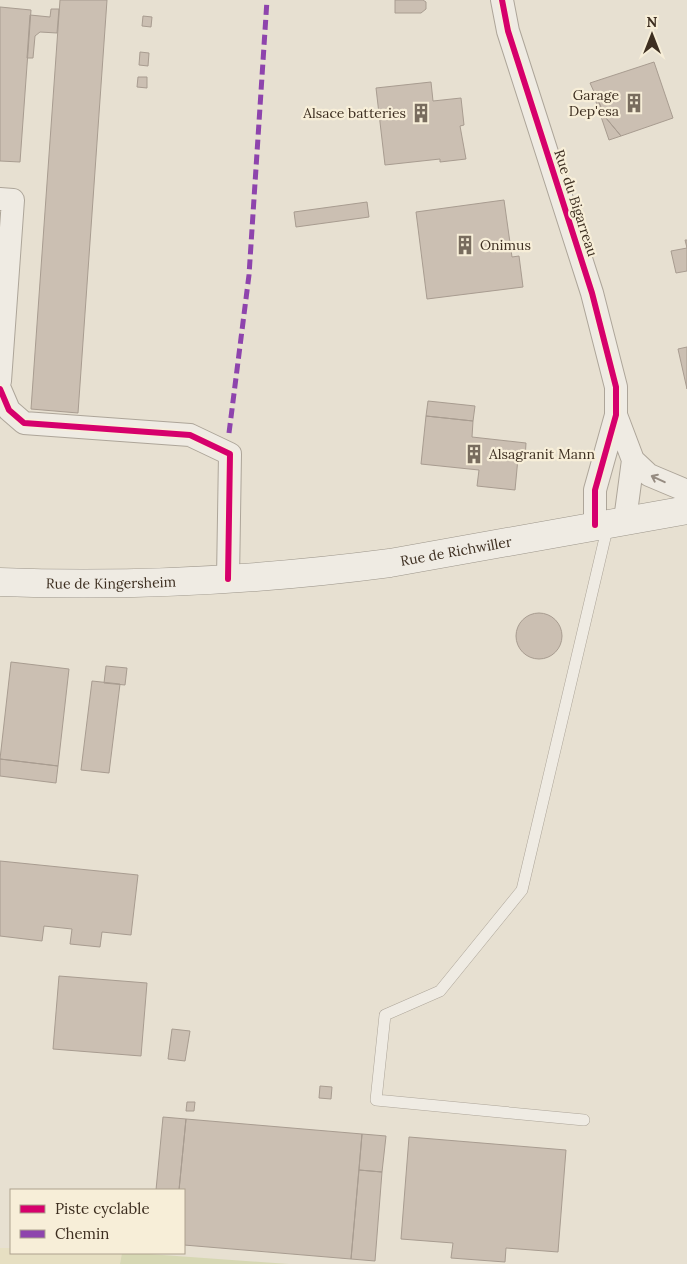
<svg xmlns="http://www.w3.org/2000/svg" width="687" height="1264" viewBox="0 0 687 1264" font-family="Lora,serif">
  <rect width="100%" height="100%" fill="#e7e0d1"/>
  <path fill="#e6dfc2" d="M 0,1248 L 11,1248 L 11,1253 L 122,1253 L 120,1264 L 0,1264 Z"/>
  <path fill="#d6d7b3" d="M 122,1253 L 135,1253 L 289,1264 L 120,1264 Z"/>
  <path fill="#cbbfb2" stroke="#a89c90" d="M 60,0 L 107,0 L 78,413 L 31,409 Z
    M 395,0 L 423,0 L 426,2 L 426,9 L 421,13 L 395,13 Z
    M 0,7 L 31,10 L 20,162 L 0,161 Z
    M 51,9 L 59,9 L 57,33 L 40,32 L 35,36 L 33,58 L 27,58 L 30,15 L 50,17 Z
    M 143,16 L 152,17 L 151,27 L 142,26 Z
    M 140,52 L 149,53 L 148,66 L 139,65 Z
    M 654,62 L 673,118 L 621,136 L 606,118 L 590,83 Z
    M 138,77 L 147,77 L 147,88 L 137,87 Z
    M 431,82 L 433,101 L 461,98 L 464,125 L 460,126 L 466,159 L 440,162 L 440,159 L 385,165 L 376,88 Z
    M 597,98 L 606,118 L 621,136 L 609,140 L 595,99 Z
    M 504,200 L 512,257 L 519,256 L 523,287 L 427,299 L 416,212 Z
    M 367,202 L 369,217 L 296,227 L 294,212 Z
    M 685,240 L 687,240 L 687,271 L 676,273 L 671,251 L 687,248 Z
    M 687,347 L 687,389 L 678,349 Z
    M 428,401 L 475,406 L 473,421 L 426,416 Z
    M 426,416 L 473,421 L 472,437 L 526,443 L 525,459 L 518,458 L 515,490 L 477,486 L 479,470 L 421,464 Z
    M516 636a23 23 0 1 1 46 0a23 23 0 1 1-46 0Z
    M 11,662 L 69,669 L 58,766 L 0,759 Z
    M 106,666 L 127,668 L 125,685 L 104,683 Z
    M 92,681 L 120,684 L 109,773 L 81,770 Z
    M 0,759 L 58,766 L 56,783 L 0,776 Z
    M 0,861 L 138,875 L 131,935 L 102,932 L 100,947 L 70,944 L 72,929 L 44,926 L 42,941 L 0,936 Z
    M 59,976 L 147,983 L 141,1056 L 53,1049 Z
    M 172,1029 L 190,1031 L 185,1061 L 168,1059 Z
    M 320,1086 L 332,1087 L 331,1099 L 319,1098 Z
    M 187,1102 L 195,1102 L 194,1111 L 186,1111 Z
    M 163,1117 L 186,1119 L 179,1190 L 156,1190 Z
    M 186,1119 L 362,1134 L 351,1259 L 184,1245 L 184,1190 L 179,1190 Z
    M 362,1134 L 386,1136 L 382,1172 L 359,1170 Z
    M 409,1137 L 566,1150 L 558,1252 L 506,1248 L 505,1262 L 451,1258 L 453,1243 L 401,1239 Z
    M 359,1170 L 382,1172 L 375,1261 L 351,1259 Z"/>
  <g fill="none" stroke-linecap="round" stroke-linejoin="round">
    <defs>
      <path id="service" d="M 584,1120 L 376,1100 L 385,1015 L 440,991 L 522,890 L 608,525"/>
      <path id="minor" d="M 502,0 L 508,31 L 592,293 L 616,387 L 616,415 L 595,490 L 595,525
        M 0,199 L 13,200 L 0,381
        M 0,389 L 9,410 L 24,423 L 190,435 L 230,454 L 228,579
        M 616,415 L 633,460 L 625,520
        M 633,460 L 649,475 L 687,491"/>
      <g id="secondary">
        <path id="s1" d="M 0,582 C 130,587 261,580 390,563 L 687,510"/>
      </g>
    </defs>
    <use href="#service" stroke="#ada599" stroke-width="12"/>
    <use href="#minor" stroke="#ada599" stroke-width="24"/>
    <use href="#secondary" stroke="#9c958a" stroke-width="29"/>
    <use href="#service" stroke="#efebe3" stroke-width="11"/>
    <use href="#minor" stroke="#efebe3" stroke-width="22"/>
    <use href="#secondary" stroke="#efebe3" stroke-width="28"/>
    <path stroke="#8e44ad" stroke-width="5" stroke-dasharray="10 5" stroke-linecap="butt" d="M 229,433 L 249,275 L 267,0"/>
    <defs>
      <path id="cycleway" d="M 502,0 L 508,31 L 592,293 L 616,387 L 616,415 L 595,490 L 595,525
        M 0,389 L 9,410 L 24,423 L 190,435 L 230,454 L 228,579"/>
    </defs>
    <use href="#cycleway" stroke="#f7eed8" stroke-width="9"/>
    <use href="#cycleway" stroke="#d6006c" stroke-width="6"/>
  </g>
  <defs><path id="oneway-shaft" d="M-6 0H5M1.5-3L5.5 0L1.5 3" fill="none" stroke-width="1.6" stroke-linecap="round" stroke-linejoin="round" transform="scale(1.25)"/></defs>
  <use stroke="#968c82" href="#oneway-shaft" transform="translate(658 479) rotate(-155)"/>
  <defs>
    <symbol id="building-bare" viewBox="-9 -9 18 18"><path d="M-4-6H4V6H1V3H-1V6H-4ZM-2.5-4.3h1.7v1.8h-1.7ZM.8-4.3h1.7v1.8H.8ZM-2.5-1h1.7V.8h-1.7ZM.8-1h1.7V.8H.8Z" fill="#786c5e" stroke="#f7eed8" stroke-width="2.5" paint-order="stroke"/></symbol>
  </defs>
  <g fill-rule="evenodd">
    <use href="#building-bare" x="620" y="89" width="28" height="28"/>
    <use href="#building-bare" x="407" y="99" width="28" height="28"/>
    <use href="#building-bare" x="451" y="231" width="28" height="28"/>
    <use href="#building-bare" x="460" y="440" width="28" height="28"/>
  </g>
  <g text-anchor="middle" stroke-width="4.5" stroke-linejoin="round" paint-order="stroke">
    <g font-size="14" fill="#3d2e20" stroke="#f7eed8" text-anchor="end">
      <text x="619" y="100">Garage<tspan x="619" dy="16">Dep'esa</tspan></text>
      <text x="406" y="118">Alsace batteries</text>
      <text x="480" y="250" text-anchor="start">Onimus</text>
      <text x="489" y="459" text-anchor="start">Alsagranit Mann</text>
    </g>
    <g font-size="14" fill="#3d2e20" stroke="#f7eed8">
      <text transform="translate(576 203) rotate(72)" y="5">Rue du Bigarreau</text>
      <text dy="5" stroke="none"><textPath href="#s1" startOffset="458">Rue de Richwiller</textPath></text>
      <text dy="5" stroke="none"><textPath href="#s1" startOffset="111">Rue de Kingersheim</textPath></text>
    </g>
  </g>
  <rect x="10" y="1189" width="175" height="65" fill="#f7eed8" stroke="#ada18e"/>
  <rect x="20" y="1205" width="25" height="8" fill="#d6006c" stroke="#ada18e"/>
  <text x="55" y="1214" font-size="15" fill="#3d2e20">Piste cyclable</text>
  <rect x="20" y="1230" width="25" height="8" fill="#8e44ad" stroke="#ada18e"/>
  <text x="55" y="1239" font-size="15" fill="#3d2e20">Chemin</text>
  <g transform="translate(652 35)" stroke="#f7eed8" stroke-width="4" paint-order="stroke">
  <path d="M0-4L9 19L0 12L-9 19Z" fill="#3d2e20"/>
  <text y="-8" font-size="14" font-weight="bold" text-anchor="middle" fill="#3d2e20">N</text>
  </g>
</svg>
